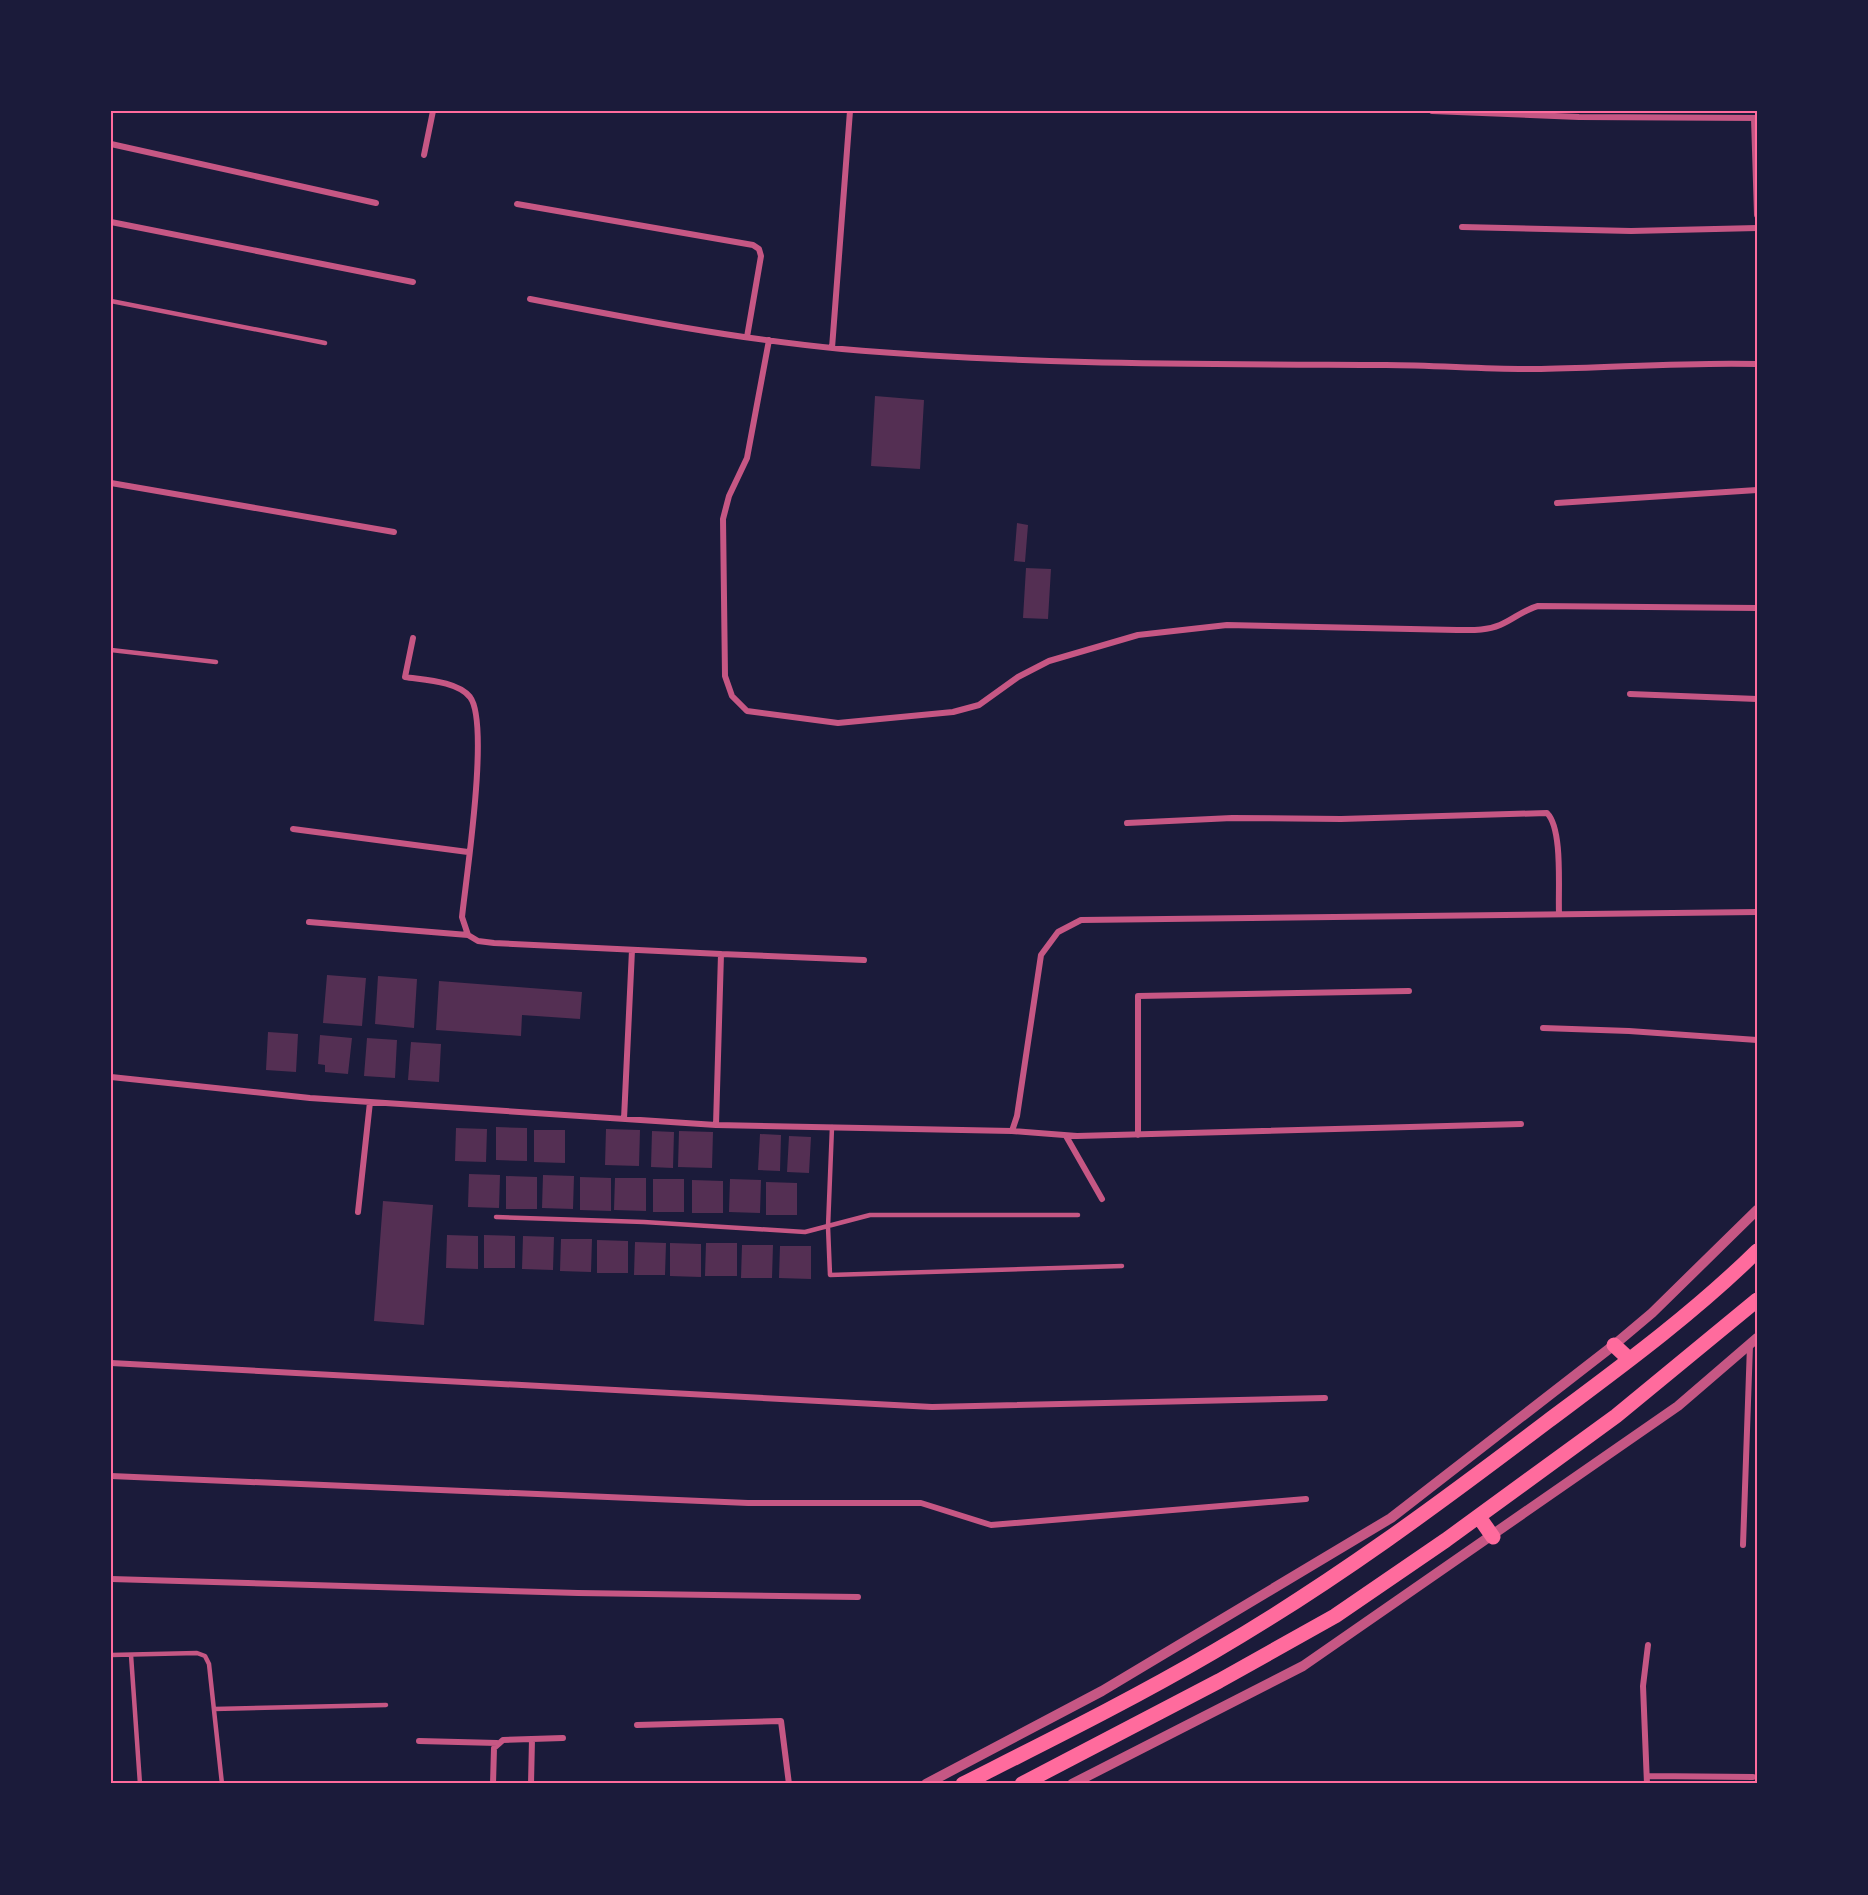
<svg xmlns="http://www.w3.org/2000/svg" width="1868" height="1895" viewBox="0 0 1868 1895" font-family="'Fira Sans Condensed',sans-serif">
  <rect width="100%" height="100%" fill="#1b1b3a"/>
  <path fill="#542f53" d="M 875,396 L 924,400 L 920,469 L 871,466 Z
    M 1017,523 L 1028,525 L 1025,562 L 1014,561 Z
    M 1026,568 L 1051,569 L 1048,619 L 1023,618 Z
    M 327,975 L 366,978 L 362,1026 L 323,1023 Z
    M 378,976 L 417,979 L 414,1028 L 375,1024 Z
    M 439,981 L 582,992 L 580,1019 L 522,1015 L 521,1036 L 436,1030 Z
    M 268,1032 L 298,1034 L 296,1072 L 266,1070 Z
    M 320,1035 L 352,1038 L 348,1074 L 325,1072 L 325,1065 L 318,1064 Z
    M 367,1038 L 397,1040 L 395,1078 L 364,1076 Z
    M 411,1042 L 441,1044 L 439,1082 L 408,1080 Z
    M 496,1127 L 527,1128 L 527,1161 L 496,1160 Z
    M 456,1128 L 487,1129 L 486,1162 L 455,1161 Z
    M 606,1129 L 640,1130 L 639,1166 L 605,1165 Z
    M 534,1130 L 565,1130 L 565,1163 L 534,1162 Z
    M 652,1131 L 674,1132 L 673,1168 L 651,1167 Z
    M 679,1131 L 713,1132 L 712,1168 L 678,1167 Z
    M 760,1134 L 781,1135 L 780,1171 L 758,1170 Z
    M 789,1136 L 811,1137 L 809,1173 L 787,1172 Z
    M 469,1174 L 500,1175 L 499,1208 L 468,1207 Z
    M 543,1175 L 574,1176 L 573,1209 L 542,1208 Z
    M 506,1176 L 537,1177 L 537,1209 L 506,1209 Z
    M 580,1177 L 611,1178 L 611,1211 L 580,1210 Z
    M 615,1178 L 646,1178 L 646,1211 L 614,1210 Z
    M 653,1179 L 684,1179 L 684,1212 L 653,1212 Z
    M 730,1179 L 761,1180 L 760,1213 L 729,1212 Z
    M 692,1180 L 723,1181 L 723,1213 L 692,1213 Z
    M 766,1182 L 797,1183 L 797,1215 L 766,1215 Z
    M 383,1201 L 433,1205 L 424,1325 L 374,1321 Z
    M 447,1235 L 478,1236 L 478,1269 L 446,1268 Z
    M 484,1235 L 515,1236 L 515,1268 L 484,1268 Z
    M 523,1236 L 554,1237 L 553,1270 L 522,1269 Z
    M 561,1239 L 592,1239 L 591,1272 L 560,1271 Z
    M 597,1240 L 628,1241 L 628,1273 L 597,1273 Z
    M 635,1242 L 666,1243 L 665,1275 L 634,1275 Z
    M 670,1243 L 701,1244 L 701,1277 L 670,1276 Z
    M 706,1243 L 737,1243 L 737,1276 L 705,1276 Z
    M 742,1245 L 773,1245 L 772,1278 L 741,1278 Z
    M 780,1246 L 811,1246 L 811,1279 L 779,1278 Z"/>
  <g fill="none" stroke-linecap="round" stroke-linejoin="round">
    <path stroke="#c65784" stroke-width="4.5" d="M 111,301 L 325,343
      M 111,650 L 216,662
      M 832,1127 L 828,1227 L 830,1275 L 1122,1266
      M 496,1217 L 644,1222 L 805,1232 L 870,1215 L 1078,1215
      M 111,1655 L 197,1653 L 205,1656 L 209,1664 L 222,1784
      M 131,1655 L 140,1784
      M 214,1709 L 386,1705"/>
    <path stroke="#c65784" stroke-width="6" d="M 1432,111 L 1579,117 L 1757,118
      M 1754,118 L 1757,215
      M 111,144 L 376,203
      M 424,155 L 433,111
      M 517,204 L 753,245 L 759,249 L 761,256 L 747,337
      M 111,222 L 413,282
      M 1462,227 L 1631,231 L 1757,228
      M 530,299 C 633,319 737,339 842,349 C 1022,365 1205,364 1386,365 C 1437,365 1489,370 1541,369 C 1613,368 1685,362 1757,364
      M 769,340 L 747,458 L 729,496 L 723,519 L 725,676 L 732,696 L 747,711 L 838,723 L 953,712 L 979,705 L 1018,677 L 1049,661 L 1138,635 L 1227,625 L 1457,630 C 1471,630 1486,631 1500,625 C 1514,619 1523,610 1538,606 L 1757,608
      M 832,348 L 850,111
      M 111,483 L 394,532
      M 1557,503 L 1757,490
      M 413,638 L 405,677 C 424,680 457,681 470,697 C 490,723 466,878 462,917 L 468,935 L 478,941 L 494,943 L 721,954 L 716,1125
      M 1630,694 L 1757,699
      M 1127,823 L 1232,818 L 1341,819 L 1547,813 C 1563,829 1558,889 1559,913
      M 293,829 L 468,852
      M 309,922 L 468,935
      M 721,954 L 864,960
      M 1543,1028 L 1629,1031 L 1757,1040
      M 111,1077 L 310,1098 L 716,1125 L 1012,1131 L 1077,1136 L 1521,1124
      M 624,1119 L 632,950
      M 1012,1131 L 1017,1116 L 1041,955 L 1058,932 L 1081,920 L 1757,912
      M 1138,1135 L 1138,996 L 1409,991
      M 1066,1136 L 1102,1199
      M 358,1212 L 370,1102
      M 111,1363 L 932,1407 L 1325,1398
      M 111,1476 L 748,1503 L 921,1503 L 991,1525 L 1306,1499
      M 1743,1545 L 1750,1345
      M 111,1579 L 578,1593 L 858,1597
      M 637,1725 L 781,1721 L 789,1784
      M 419,1741 L 497,1743
      M 1647,1776 L 1753,1777
      M 493,1784 L 494,1748 L 503,1740 L 563,1738
      M 531,1784 L 532,1739
      M 1647,1784 L 1643,1686 L 1648,1645"/>
    <path stroke="#c65784" stroke-width="10" d="M 926,1784 L 1102,1691 L 1391,1518 L 1614,1345 L 1652,1313 L 1757,1210
      M 1072,1784 L 1303,1666 L 1678,1406 L 1757,1338"/>
    <path stroke="#ff6b9d" stroke-width="15" d="M 1614,1345 L 1629,1359
      M 1479,1517 L 1493,1537
      M 963,1784 C 1048,1741 1133,1699 1215,1651 C 1332,1583 1440,1503 1548,1421 C 1619,1368 1693,1314 1757,1251
      M 1022,1784 L 1219,1681 L 1335,1616 L 1446,1540 L 1616,1416 L 1757,1300"/>
  </g>
  <rect width="1868" height="1895" fill="none" stroke="#1b1b3a" stroke-width="225"/>
  <rect x="112" y="112" width="1644" height="1670" fill="none" stroke="#ff6b9d" stroke-width="2"/>
</svg>
